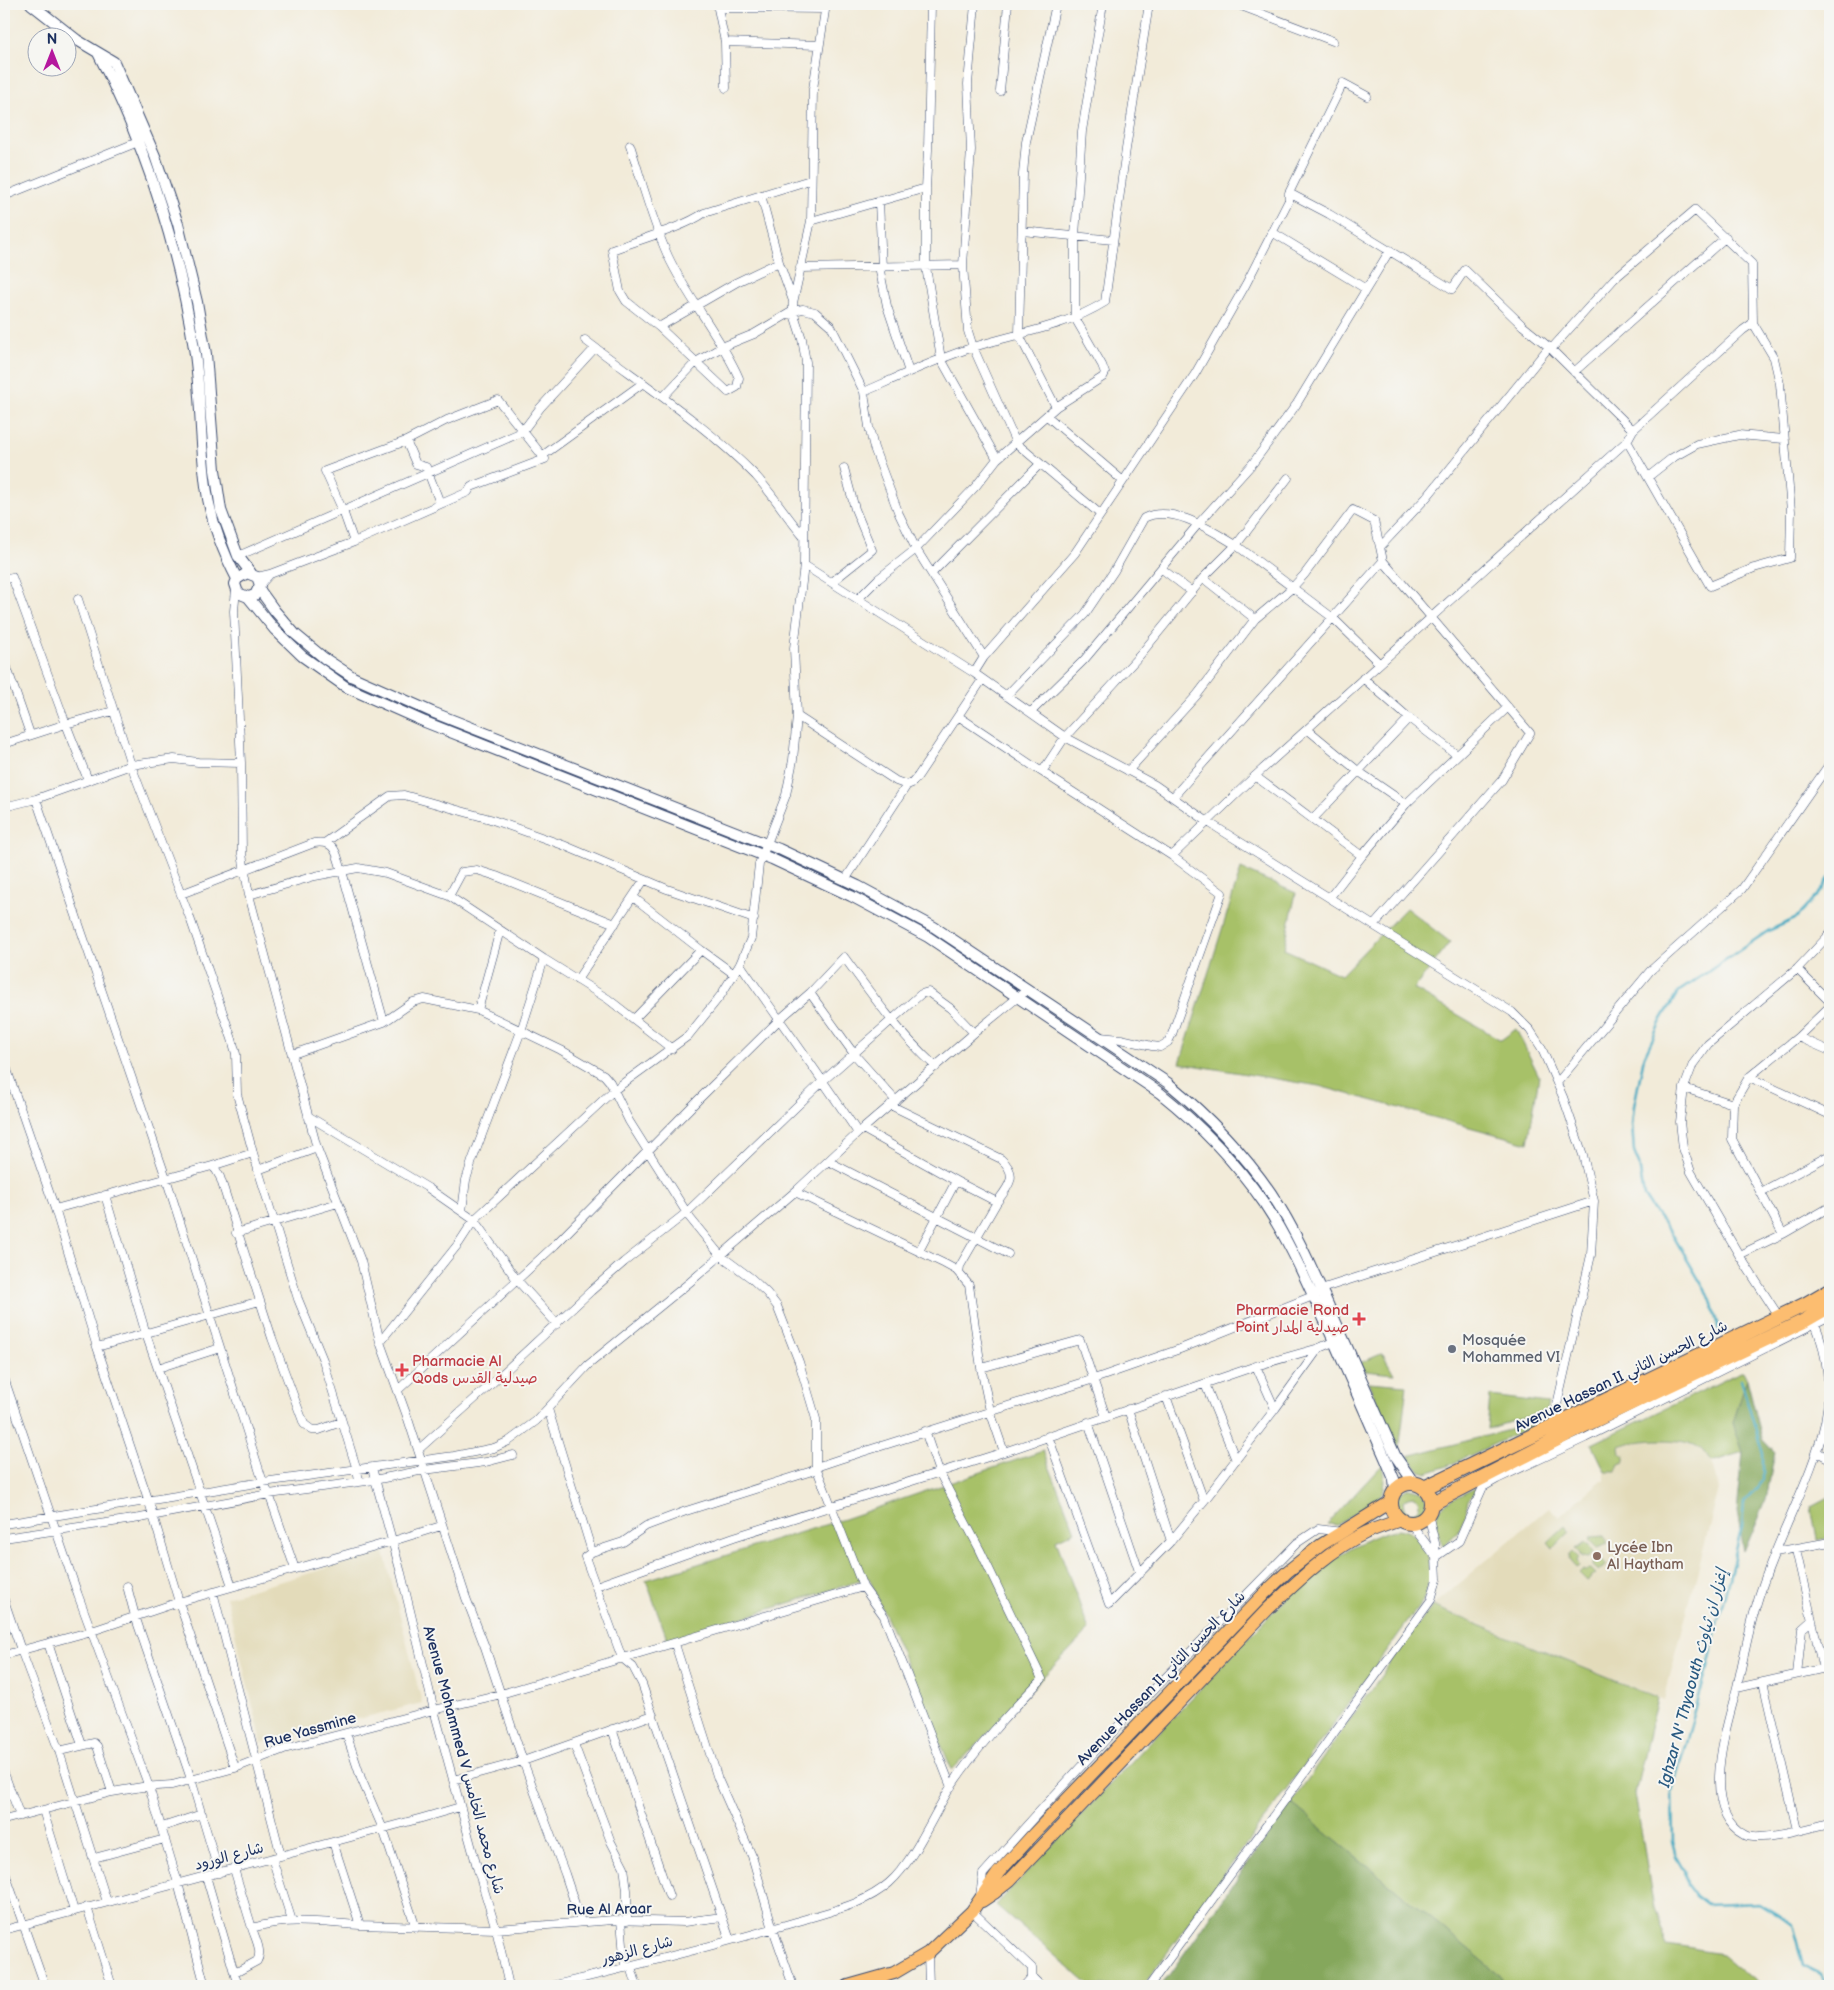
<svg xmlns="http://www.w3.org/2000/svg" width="1834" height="1990" viewBox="0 0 1834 1990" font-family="'Balsamiq Sans','Playpen Sans Arabic',sans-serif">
  <rect width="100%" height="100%" fill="#f6f6f2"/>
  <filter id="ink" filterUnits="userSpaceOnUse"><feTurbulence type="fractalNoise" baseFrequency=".02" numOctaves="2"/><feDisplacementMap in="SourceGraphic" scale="10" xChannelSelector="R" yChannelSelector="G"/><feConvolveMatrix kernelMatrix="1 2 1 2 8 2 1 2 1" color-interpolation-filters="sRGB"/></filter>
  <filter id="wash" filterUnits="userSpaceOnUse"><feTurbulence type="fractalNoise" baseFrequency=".0096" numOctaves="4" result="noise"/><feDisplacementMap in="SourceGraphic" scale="20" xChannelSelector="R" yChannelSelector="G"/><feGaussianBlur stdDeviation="1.12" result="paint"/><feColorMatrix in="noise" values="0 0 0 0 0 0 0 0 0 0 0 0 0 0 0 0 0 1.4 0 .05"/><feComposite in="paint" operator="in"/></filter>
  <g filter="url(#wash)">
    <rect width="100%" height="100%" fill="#f2ebd9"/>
    <path fill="#e3dbba" d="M 1671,1439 L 1700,1448 L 1711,1462 L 1719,1489 L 1664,1700 L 1433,1606 L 1549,1507 L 1559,1517 L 1602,1480 L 1605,1480 L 1605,1471 L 1616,1471 L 1621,1454 L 1619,1446 L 1627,1443 Z
      M 384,1552 L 422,1703 L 262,1743 L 226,1597 Z"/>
    <path fill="#a7c168" stroke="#617863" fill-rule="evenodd" d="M 1241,869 L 1296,893 L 1284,949 L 1341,975 L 1406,908 L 1450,942 L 1414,989 L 1501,1040 L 1516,1029 L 1539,1076 L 1528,1143 L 1319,1086 L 1180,1063 Z
      M 1381,1354 L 1383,1354 L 1394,1374 L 1364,1371 L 1360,1363 Z
      M 1743,1371 L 1747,1379 L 1733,1423 L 1743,1452 L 1711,1462 C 1708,1458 1705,1453 1701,1449 C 1686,1436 1637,1439 1620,1446 L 1621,1454 L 1624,1455 L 1624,1462 L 1619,1464 L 1616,1471 L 1605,1471 L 1592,1444 Z
      M 1368,1382 L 1407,1385 L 1399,1451 Z
      M 1490,1396 L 1548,1403 L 1546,1411 L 1487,1429 Z
      M 1544,1421 L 1445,1467 L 1427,1473 L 1420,1471 L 1408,1456 Z
      M 1043,1451 L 1075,1531 L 1056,1540 L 1089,1630 L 952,1770 L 869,1578 L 668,1641 L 646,1580 L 844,1519 Z
      M 1382,1465 L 1385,1481 L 1384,1490 L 1379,1497 L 1337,1525 L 1327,1524 Z
      M 1482,1485 L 1468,1500 L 1465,1517 L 1458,1532 L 1443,1546 C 1423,1504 1450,1501 1482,1485 Z
      M 1410,1488 L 1421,1491 C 1431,1501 1427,1516 1413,1519 L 1402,1517 C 1392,1506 1395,1492 1410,1488 ZM 1414,1496 L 1418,1499 L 1419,1506 L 1416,1511 L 1409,1512 L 1404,1508 L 1403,1501 L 1408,1497 Z
      M 1830,1496 L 1830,1538 L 1817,1540 L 1811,1506 Z
      M 1565,1526 L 1570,1532 L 1553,1548 L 1548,1542 Z
      M 1398,1529 C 1434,1534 1432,1572 1425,1598 L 1143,1986 L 1090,1986 L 996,1905 L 1270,1615 C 1306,1580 1347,1540 1398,1529 Z
      M 1605,1536 L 1608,1544 L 1597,1548 L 1589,1540 L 1590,1537 Z
      M 1585,1542 L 1594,1551 L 1589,1557 L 1582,1556 L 1576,1549 Z
      M 1573,1552 L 1579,1558 L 1577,1560 L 1579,1566 L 1576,1568 L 1569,1560 L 1570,1555 Z
      M 1597,1555 L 1606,1565 L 1598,1572 L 1592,1567 L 1594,1563 L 1592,1559 Z
      M 1582,1570 L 1585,1571 L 1590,1570 L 1595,1575 L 1587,1581 L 1579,1573 Z
      M 1433,1606 L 1657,1698 L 1635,1794 L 1654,1909 L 1668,1945 L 1722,1954 L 1760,1986 L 1504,1986 L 1500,1975 L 1291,1803 L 1415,1628 Z"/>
    <path fill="#85a75c" stroke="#506b5d" d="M 1747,1379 L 1762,1438 L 1775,1452 L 1766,1500 L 1744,1552 L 1737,1512 L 1743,1452 L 1733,1423 Z
      M 1291,1803 L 1500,1975 L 1504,1986 L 1161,1986 Z"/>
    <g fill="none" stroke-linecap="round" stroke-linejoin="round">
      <path stroke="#43aac3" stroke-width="2.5" d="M 1719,1331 L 1711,1300 L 1671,1232 L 1654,1211 L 1644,1196 L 1639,1164 L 1634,1152 L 1632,1124 L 1634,1106 L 1644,1057 L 1661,1021 L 1678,992 L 1768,931 L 1795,919 L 1822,890 L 1830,877
        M 1741,1380 L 1763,1454 L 1763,1480 L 1744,1503 L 1742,1526 L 1703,1683 L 1672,1791 L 1673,1841 L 1677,1856 L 1685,1870 L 1687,1884 L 1696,1896 L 1708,1905 L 1759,1903 L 1778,1915 L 1792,1925 L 1803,1966 L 1821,1975 L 1827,1986"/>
    </g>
  </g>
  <g filter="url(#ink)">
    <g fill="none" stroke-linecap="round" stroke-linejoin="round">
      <defs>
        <path id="minor" d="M 717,4 L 725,42 L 726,88
          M 826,4 L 813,89 L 811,221 L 793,303 L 793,311 L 802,339 L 806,362 L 804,565 L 974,673 L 1065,737 L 1155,785 L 1208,822 L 1512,1012 L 1530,1030 L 1541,1047 L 1563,1097 L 1583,1155 L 1594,1201 L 1591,1255 L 1552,1427
          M 931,4 L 928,150 L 926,188 L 926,267 L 941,359 L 997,459
          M 975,4 L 968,84 L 971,150 L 963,265 L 968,331 L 973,347 L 1016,443 L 1100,514
          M 1056,4 L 1026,142 L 1023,174 L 1019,335 L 1056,407
          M 1236,4 L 1333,41
          M 718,8 L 825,9
          M 725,42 L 819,45
          M 1000,91 L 1008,4
          M 630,145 C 642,182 652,221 668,256 C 688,299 720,335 739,378 L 737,387 L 728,392 L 659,327 L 626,301 L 620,291 L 612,250 C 637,240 683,228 704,213 L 810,180
          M 1289,193 L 1329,214 L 1452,289 L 1465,270 L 1523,326 L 1549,347 L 1633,430
          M 761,195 L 779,262 L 793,301
          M 4,196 L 138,142
          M 879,201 L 882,268 L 880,271 L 887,306 L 909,372
          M 811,221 L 926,188
          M 1022,231 L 1113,240
          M 1272,232 L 1366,289
          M 800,268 L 963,265
          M 659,327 L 737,282 L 779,262
          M 585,340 C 643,384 705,424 756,476 C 773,495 787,517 803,536
          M 1574,372 L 1726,237
          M 864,392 C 900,376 936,359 974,347 C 1018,333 1065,327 1105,302 L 1126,149 L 1149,4
          M 663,397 L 696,362 L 722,347 L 754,334 L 793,311 L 803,309 L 815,312 L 831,326 L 864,392 L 869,427 L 874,448 L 899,514 L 916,549 L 984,657
          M 1047,416 L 1123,481
          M 406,441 L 416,464 L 426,467 L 440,503
          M 1627,441 L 1710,586 L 1754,568 L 1790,558 L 1791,511 L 1780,384 L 1774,358 L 1753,323
          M 542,456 L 643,383
          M 1648,477 L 1672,458 L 1697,444 L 1739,435 L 1784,439
          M 1288,478 L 1236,545 L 1333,618 L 1379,663
          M 238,556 L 522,432 L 540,408 L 595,348
          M 1162,569 L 1192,592
          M 932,573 L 1040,464
          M 270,574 L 354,542 L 468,492 L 471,487 L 545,459 L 498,400 L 447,420 L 406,441 L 325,471 L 343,511 L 354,542
          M 257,577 L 270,574 L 260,585
          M 1203,578 L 1255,619
          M 4,579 L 12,577 L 66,724 L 113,711
          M 832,582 L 872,550 L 855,509 L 844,468
          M 236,589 L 234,611 L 241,763 L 242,854 L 249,895 L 317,1148 L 361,1261 L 380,1342 L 408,1419 L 466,1598 L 485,1647 L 523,1761 L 565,1874 L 581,1922
          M 78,599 L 131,765 L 190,918 L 232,1039 L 236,1054 L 237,1094 L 253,1153 L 298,1299 L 323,1360 L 357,1470 L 359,1481
          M 858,599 L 878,579 L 916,549 L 976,486 L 997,459 L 1056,407 L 1103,377 L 1105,373 L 1102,365 L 1075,318 L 1075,236 L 1082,131 L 1103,4
          M 4,659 L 30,734
          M 974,673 L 984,657 L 1075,553 L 1195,374 L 1246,284 L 1289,200 L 1289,193 L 1343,83 L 1367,96
          M 1363,678 L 1409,718 L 1457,755
          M 1006,696 L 1085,614 L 1114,571 L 1144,518 C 1173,504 1212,531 1236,545 L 1203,578 L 1140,655 L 1065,737 L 1042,772 L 1172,856 L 1255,776 L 1627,441 L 1633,430 L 1743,330 L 1753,323 L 1752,264 L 1695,210 L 1614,279 L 1553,347 L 1549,347 L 1427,497 L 1380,547 L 1383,561 L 1173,797
          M 1031,712 L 1084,660 L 1199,523 L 1253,463 L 1296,405 L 1390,250
          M 797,716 L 896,781 L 907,785
          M 958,716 L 1042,772
          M 1307,729 L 1358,771 L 1406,804
          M 4,744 L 66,724 L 88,780
          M 1128,771 L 1197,695 L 1255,619 L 1292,588 L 1304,575 L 1353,510 L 1374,521 L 1380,547
          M 1255,776 L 1362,856 L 1330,897
          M 36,799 L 166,1178 L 263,1482 L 269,1494 L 295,1569
          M 4,807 L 36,799 L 131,765 L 174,759 L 198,762 L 241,763
          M 1313,819 L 1409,718
          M 326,842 L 390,796 L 404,795 L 490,819 L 563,845 L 667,889 L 754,919
          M 1362,856 L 1406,804 L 1508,707
          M 845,880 L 907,785 L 912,783 L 918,776 L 982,680
          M 181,894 L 314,843 C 337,840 336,854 342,871 L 384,1022
          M 249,895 L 315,876 L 358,868 L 386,873 L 449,896 L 544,959 L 608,999 L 672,1049
          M 449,896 L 462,872 L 477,870 L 496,876 L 615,924
          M 633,897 L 701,950
          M 1374,925 L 1502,780 L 1530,733 L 1383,561
          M 740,964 C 779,1020 820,1075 858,1133
          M 1797,969 L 1830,1002
          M 577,980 L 644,880
          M 810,993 L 854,1054 L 896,1101
          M 478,1010 L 500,930
          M 635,1018 L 701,950 L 734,974
          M 1100,1037 L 1121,1039 L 1152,1046 L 1160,1047 L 1168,1042 L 1172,1034 L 1222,893 L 1172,856
          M 1798,1037 L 1830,1051
          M 293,1054 L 384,1022 L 413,1002 L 424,999 L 478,1010 L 561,1050 L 604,1075 L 610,1082 L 629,1121 L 690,1218 L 720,1255 L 751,1278 L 767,1293 L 777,1306 L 799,1362 L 816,1419 L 816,1467 L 863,1587
          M 4,1061 L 55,1209 L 97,1347 L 149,1502 L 179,1602 L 235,1768
          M 1749,1077 L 1830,1115
          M 1557,1083 L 1650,971 L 1742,889 L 1830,763
          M 1684,1088 L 1733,1104
          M 890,1105 L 1001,1159 C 1019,1175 1009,1186 997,1202 L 956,1181
          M 308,1116 L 428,1188 L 474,1220 L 517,1280 L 557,1324
          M 863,1129 L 956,1181 L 919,1251
          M 828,1161 L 1008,1254
          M 212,1166 L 253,1153
          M 258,1170 L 317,1148
          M 795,1192 L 945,1264 L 956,1270 L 969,1285 L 981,1368 L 990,1411 L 1004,1452
          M 1761,1192 L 1830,1155
          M 105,1195 L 146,1334 L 232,1586
          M 55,1209 L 212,1166 L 216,1170 L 220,1177 L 272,1338 L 304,1424 L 312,1430 L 319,1430 L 341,1422
          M 462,1211 L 466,1180 L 472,1161 L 521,1031 L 544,959
          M 236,1233 L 338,1203
          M 1783,1234 L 1732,1139 L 1733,1104 L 1749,1077 L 1798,1037 L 1830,1006
          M 1739,1255 L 1783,1234 L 1830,1207
          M 959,1273 L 960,1266 L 997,1202
          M 1776,1312 L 1739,1255 L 1691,1172 L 1683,1148 L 1680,1122 L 1684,1088 L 1693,1064 L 1708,1044 L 1797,969 L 1830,934
          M 1814,1321 C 1827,1352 1832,1389 1825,1422 C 1815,1467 1792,1510 1775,1553 C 1768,1570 1761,1588 1756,1606 C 1748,1633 1743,1661 1737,1687 C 1727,1727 1698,1810 1745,1835 C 1759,1843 1813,1827 1830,1823
          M 380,1342 L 459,1243 L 474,1220 L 614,1090 L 688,1036 L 721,995 L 740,964 L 751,938 L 759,864 L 786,795 L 793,760 L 797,716 L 794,648 L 804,565
          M 97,1347 L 260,1301
          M 1256,1366 L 1275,1409
          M 158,1368 L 220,1348
          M 981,1368 L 1080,1340 L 1106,1417
          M 4,1378 L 78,1595 L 149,1787 L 178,1883 L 205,1986
          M 1205,1384 L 1236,1460
          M 398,1390 L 555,1245 L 698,1100 L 779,1020 L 810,993 L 844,957 C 873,997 899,1033 936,1067
          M 1166,1396 L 1204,1501
          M 548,1409 L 592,1552
          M 1128,1409 L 1171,1541
          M 1088,1422 L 1140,1574
          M 1048,1436 L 1109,1604 L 1171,1541 L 1204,1501 L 1275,1409 L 1319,1348
          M 418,1450 L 488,1387 L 591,1291 L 624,1262 L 686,1213 L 824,1080 L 921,994 L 928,992 L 950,1008 L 974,1033
          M 1817,1452 L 1830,1459
          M 372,1468 L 401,1573 L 434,1710 L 477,1867 L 496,1929 L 509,1986
          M 4,1524 L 263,1482 L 454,1456 L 494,1448 L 509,1441 L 536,1421 L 588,1365 L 690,1282 L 797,1190 L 858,1133 L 974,1033 L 1028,989
          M 1411,1524 L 1436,1557 L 1435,1543 L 1428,1514
          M 4,1538 L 140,1518 L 269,1494 L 374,1480 L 424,1470 L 486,1462 L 513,1455
          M 1796,1550 L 1823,1669
          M 1775,1552 L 1830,1542
          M 127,1586 L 135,1616 L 191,1779 L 219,1873
          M 596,1586 L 734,1537 L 1004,1452 L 1256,1366 L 1319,1348 L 1333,1342
          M 213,1592 L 281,1856
          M 4,1600 L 21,1650 L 59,1751 L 107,1902
          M 48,1643 L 82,1745
          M 675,1644 L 718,1779 L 752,1856 L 773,1929 L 793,1986
          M 4,1655 L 92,1631 L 179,1602 L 393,1541 L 441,1526
          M 1797,1674 L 1802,1629 L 1812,1620
          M 1763,1682 L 1797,1830
          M 1737,1688 L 1830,1667
          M 612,1729 L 669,1896
          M 346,1733 L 361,1778 L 383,1829 L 416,1928
          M 574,1744 L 611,1842 L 624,1867 L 627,1890 L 627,1921
          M 59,1751 L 94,1743 L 97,1746 L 112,1792
          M 4,1773 L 20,1816
          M 453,1780 L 523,1761 L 653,1715
          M 43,1810 L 74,1911
          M 4,1820 L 112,1792 L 142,1787 L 172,1785 L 235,1768 L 284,1749 L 434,1710 L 501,1694 L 863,1587 L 884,1616 L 951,1787
          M 162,1827 L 202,1814
          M 333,1842 L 360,1925 L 496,1929 L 613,1920 L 684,1922 L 722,1917
          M 94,1858 L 165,1839
          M 272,1858 L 292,1921
          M 234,1869 L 252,1928
          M 4,1870 L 45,1986
          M 206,1876 L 238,1986
          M 980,1896 L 983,1874 L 1038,1813 L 1122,1722 L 1297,1543 L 1318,1529 L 1342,1532
          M 87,1907 L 112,1986
          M 972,1911 L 1032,1968 L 1032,1977 L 1041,1986
          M 621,1920 L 625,1968
          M 4,1930 L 422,1818 L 460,1807
          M 730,1940 L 642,1684 L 633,1667 L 622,1658 L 585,1557 L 592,1552 L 623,1542 L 646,1526 L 686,1511 L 812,1471 L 816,1467 L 840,1459 L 1094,1379 L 1180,1349 L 1313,1296 L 1321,1289 L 1594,1201
          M 928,1953 L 929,1986
          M 631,1967 L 637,1986
          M 235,1973 L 257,1961 C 263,1952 255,1938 252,1928 C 288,1917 323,1923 360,1925
          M 551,1986 C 634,1966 718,1945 799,1921 C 830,1911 864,1905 889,1883 C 914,1861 932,1817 950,1788 C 975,1749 1010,1712 1042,1679 L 980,1550 L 939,1472 L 925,1431
          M 1024,1986 L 1032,1977
          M 1149,1986 L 1431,1600 L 1437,1579 L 1436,1557 L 1459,1541 L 1483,1487 L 1497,1479 L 1585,1438 L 1830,1316"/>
        <path id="tertiary" d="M 31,4 L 77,40 L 114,62 L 155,156 L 178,224 L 197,302 L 206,354 L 215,470 L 221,510 L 238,556 L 251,573
          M 98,53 C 146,147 179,249 195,354 C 201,398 200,442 206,486 C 210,519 222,550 237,579
          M 259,589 L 275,611 L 295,634 L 324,658 L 353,677 L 432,712 L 779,849 L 858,886 L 934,927 L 1168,1083 C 1207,1115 1242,1151 1271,1193 C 1297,1232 1315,1275 1334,1318 C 1355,1364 1375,1411 1396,1457 L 1414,1483
          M 248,597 L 255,595 L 260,585 L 257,577 L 247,573 L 237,579 L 235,584 L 238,593 L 248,597 L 275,630 L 302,656 L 346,687 L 425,722 L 772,859 L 851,896 L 928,937 L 1160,1093 C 1200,1125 1235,1161 1264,1203 C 1290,1242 1308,1285 1328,1328 C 1347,1372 1367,1416 1386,1460 L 1394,1479 L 1395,1491"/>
        <path id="primary" d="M 982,1901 L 994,1893 L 1010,1880 L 1267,1610 C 1297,1582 1329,1550 1367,1532 C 1377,1528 1389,1524 1400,1520
          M 848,1986 L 894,1973 L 928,1953 L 972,1911 L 998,1873 L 1030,1838 L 1264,1594 L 1288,1571 L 1321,1545 L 1390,1502"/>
        <path id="trunk" d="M1391 1503a20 20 0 1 1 40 0a20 20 0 1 1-40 0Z
          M 1424,1488 L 1806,1304 L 1830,1290
          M 1431,1504 L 1581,1427 L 1804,1321 L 1830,1306"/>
      </defs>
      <use href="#minor" stroke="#3b4b70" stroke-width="9"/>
      <use href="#tertiary" stroke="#3b4b70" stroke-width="12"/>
      <use href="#primary" stroke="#3b4b70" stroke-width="14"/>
      <use href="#trunk" stroke="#3b4b70" stroke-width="16"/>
      <use href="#minor" stroke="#fff" stroke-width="8"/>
      <use href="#tertiary" stroke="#fff" stroke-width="10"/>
      <use href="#primary" stroke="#fcbd6f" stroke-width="12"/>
      <use href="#trunk" stroke="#fcbd6f" stroke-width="14"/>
    </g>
  </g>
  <g fill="#e0444e" stroke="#f6f6f2" stroke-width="2">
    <path d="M1356.5 1311.5h5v5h5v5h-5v5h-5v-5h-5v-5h5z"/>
    <path d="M399.5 1362.5h5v5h5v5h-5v5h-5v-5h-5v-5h5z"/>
  </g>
  <circle fill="#6b7280" stroke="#f6f6f2" stroke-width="2" cx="1452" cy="1349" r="5"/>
  <circle fill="#8d6e63" stroke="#f6f6f2" stroke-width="2" cx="1597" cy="1556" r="5"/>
  <g text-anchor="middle" stroke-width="4" stroke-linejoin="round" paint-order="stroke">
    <g font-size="15" fill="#be3a42" stroke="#f6f6f2" text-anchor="end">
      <text x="1349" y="1315">Pharmacie Rond<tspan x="1349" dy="17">Point صيدلية المدار</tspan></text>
      <text x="412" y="1366" text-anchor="start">Pharmacie Al<tspan x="412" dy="17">Qods صيدلية القدس</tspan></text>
    </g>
    <g font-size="15" fill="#5b616d" stroke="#f6f6f2" text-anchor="start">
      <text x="1462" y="1345">Mosquée<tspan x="1462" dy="17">Mohammed VI</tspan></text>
    </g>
    <g font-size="15" fill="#1b2f5e" stroke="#f6f6f2">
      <text transform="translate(1621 1376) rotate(-26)" y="5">Avenue Hassan II شارع الحسن الثاني</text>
      <text transform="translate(1161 1678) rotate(-46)" y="5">Avenue Hassan II شارع الحسن الثاني</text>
      <text transform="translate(310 1730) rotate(-16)" y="5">Rue Yassmine</text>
      <text transform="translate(464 1760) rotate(75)" y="5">Avenue Mohammed V شارع محمد الخامس</text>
      <text transform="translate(229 1856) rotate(-15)" y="5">شارع الورود</text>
      <text transform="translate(609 1909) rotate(-1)" y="5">Rue Al Araar</text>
      <text transform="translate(637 1950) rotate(-15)" y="5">شارع الزهور</text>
    </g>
    <g font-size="15" fill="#785e54" stroke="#f6f6f2" text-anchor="start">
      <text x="1607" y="1552">Lycée Ibn<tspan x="1607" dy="17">Al Haytham</tspan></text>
    </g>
    <g font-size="16" font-style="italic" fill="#295a81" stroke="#f6f6f2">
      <text transform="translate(1692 1678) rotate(-75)" y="6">Ighzar N' Thyaouth إغزار ان ثياوث</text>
    </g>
  </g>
  <rect width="1834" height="1990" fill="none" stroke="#f6f6f2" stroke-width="20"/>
  <g transform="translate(52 52)"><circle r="24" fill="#f6f6f2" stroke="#9ea6b7"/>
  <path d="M0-4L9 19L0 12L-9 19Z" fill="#b5179e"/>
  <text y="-8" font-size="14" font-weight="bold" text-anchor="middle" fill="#1b2f5e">N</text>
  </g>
</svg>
